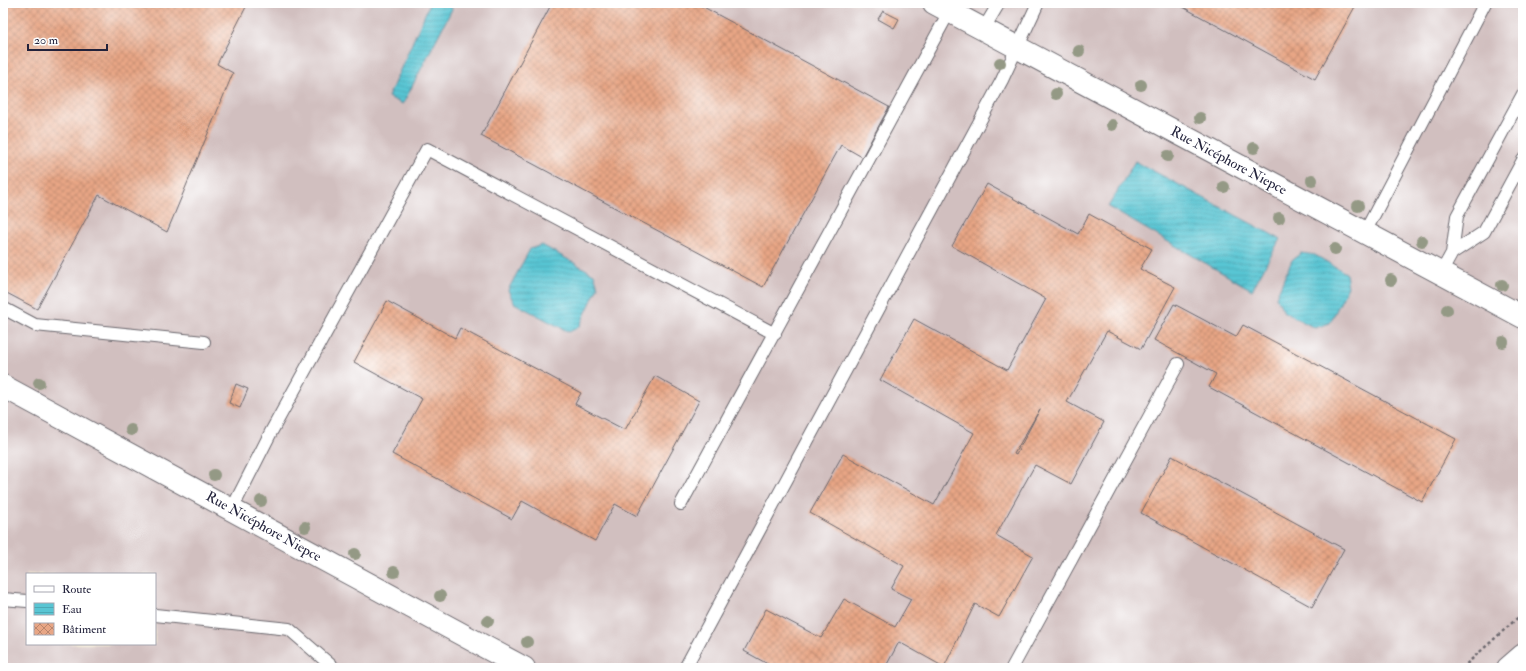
<svg xmlns="http://www.w3.org/2000/svg" width="1526" height="671" viewBox="0 0 1526 671" font-family="'IM FELL Double Pica',serif">
  <defs>
    <pattern id="water-rules" width="6" height="5" patternUnits="userSpaceOnUse"><rect width="6" height="5" fill="#59c5d3"/><path d="M0 2.5h6" fill="none" stroke="#4da9b6"/></pattern>
    <pattern id="building-cross-hatch" width="8" height="8" patternUnits="userSpaceOnUse"><rect width="8" height="8" fill="#e8a685"/><path d="M0 0l8 8M0 8l8-8" fill="none" stroke="#bc876e"/></pattern>
  </defs>
  <rect width="100%" height="100%" fill="#fff"/>
  <filter id="ink" filterUnits="userSpaceOnUse"><feTurbulence type="fractalNoise" baseFrequency=".025" numOctaves="2"/><feDisplacementMap in="SourceGraphic" scale="8" xChannelSelector="R" yChannelSelector="G"/><feConvolveMatrix kernelMatrix="1 2 1 2 8 2 1 2 1" color-interpolation-filters="sRGB"/></filter>
  <filter id="wash" filterUnits="userSpaceOnUse"><feTurbulence type="fractalNoise" baseFrequency=".012" numOctaves="4" result="noise"/><feDisplacementMap in="SourceGraphic" scale="16" xChannelSelector="R" yChannelSelector="G"/><feGaussianBlur stdDeviation="0.9" result="paint"/><feColorMatrix in="noise" values="0 0 0 0 0 0 0 0 0 0 0 0 0 0 0 0 0 1.4 0 .05"/><feComposite in="paint" operator="in"/></filter>
  <g filter="url(#wash)">
    <rect width="100%" height="100%" fill="#efe4c8"/>
    <path fill="#d1bfbf" fill-rule="evenodd" d="M 3,3 L 1523,3 L 1523,668 L 3,668 ZM 27,574 L 155,574 L 155,644 L 27,644 Z"/>
    <path fill="url(#water-rules)" stroke="#3e7487" d="M 430,3 L 450,3 L 452,9 L 403,104 L 388,97 Z
      M 1135,161 L 1280,239 L 1252,290 L 1108,207 Z
      M 542,245 L 594,274 L 598,287 L 579,327 L 569,332 L 514,303 L 508,290 L 530,249 Z
      M 1301,253 L 1315,255 L 1346,273 L 1348,287 L 1330,323 L 1315,328 L 1284,312 L 1276,297 L 1292,260 Z"/>
    <g id="blocks">
      <path fill="url(#building-cross-hatch)" fill-rule="evenodd" d="M 3,3 L 248,3 L 217,64 L 233,73 L 167,232 L 99,195 L 37,309 L 3,291 Z
        M 552,3 L 696,3 L 889,107 L 862,157 L 841,145 L 763,287 L 481,136 Z
        M 1183,3 L 1357,3 L 1315,79 L 1181,6 Z
        M 883,11 L 899,19 L 894,28 L 878,19 Z
        M 987,184 L 1078,234 L 1089,214 L 1152,249 L 1140,269 L 1175,287 L 1141,349 L 1107,331 L 1067,402 L 1104,422 L 1071,484 L 1035,465 L 996,535 L 1033,556 L 999,617 L 975,604 L 944,667 L 899,642 L 885,668 L 775,668 L 744,651 L 766,609 L 821,638 L 844,599 L 895,627 L 911,599 L 891,589 L 904,566 L 810,513 L 843,454 L 934,505 L 974,433 L 880,380 L 914,319 L 1007,370 L 1046,299 L 952,246 ZM 1040,409 L 1016,455 L 1014,454 Z
        M 387,301 L 455,338 L 460,328 L 581,393 L 575,404 L 625,430 L 655,376 L 699,401 L 637,516 L 615,504 L 595,541 L 522,501 L 512,519 L 392,454 L 422,399 L 354,362 Z
        M 1174,304 L 1236,337 L 1243,325 L 1456,439 L 1422,502 L 1209,387 L 1216,374 L 1154,340 Z
        M 236,384 L 248,389 L 240,408 L 229,403 Z
        M 1172,456 L 1344,549 L 1312,607 L 1141,513 Z"/>
    </g>
  </g>
  <g filter="url(#ink)">
    <use href="#blocks" fill-opacity="0" stroke="#6a666c" stroke-width="1"/>
    <g fill="none" stroke-linecap="round" stroke-linejoin="round">
      <defs>
        <path id="lane" d="M 983,30 L 999,3
          M 1365,232 L 1485,3
          M 1452,253 L 1484,232 L 1523,160
          M 1441,273 L 1452,253 L 1457,216 L 1523,94
          M 3,308 L 35,325 L 204,342
          M 681,504 L 949,12
          M 232,509 L 271,432 L 427,149 L 775,334
          M 3,599 L 27,601
          M 155,615 L 289,629 L 334,668
          M 685,668 L 1002,80 L 1038,3
          M 1012,668 L 1178,364"/>
        <path id="street" d="M 934,3 L 1523,317
          M 3,386 L 524,668
          M 1508,668 L 1523,655"/>
      </defs>
      <use href="#lane" stroke="#6a666c" stroke-width="14"/>
      <use href="#street" stroke="#6a666c" stroke-width="24"/>
      <path stroke="#6a666c" stroke-width="2.5" stroke-dasharray="3 3" stroke-linecap="butt" d="M 1462,668 L 1523,613"/>
      <use href="#lane" stroke="#fff" stroke-width="12"/>
      <use href="#street" stroke="#fff" stroke-width="22"/>
    </g>
    <g fill="#949985">
      <circle cx="1079" cy="51" r="6"/>
      <circle cx="1000" cy="63" r="6"/>
      <circle cx="1141" cy="85" r="6"/>
      <circle cx="1056" cy="94" r="6"/>
      <circle cx="1200" cy="118" r="6"/>
      <circle cx="1112" cy="125" r="6"/>
      <circle cx="1254" cy="148" r="6"/>
      <circle cx="1168" cy="156" r="6"/>
      <circle cx="1312" cy="180" r="6"/>
      <circle cx="1224" cy="187" r="6"/>
      <circle cx="1358" cy="206" r="6"/>
      <circle cx="1279" cy="218" r="6"/>
      <circle cx="1422" cy="241" r="6"/>
      <circle cx="1335" cy="249" r="6"/>
      <circle cx="1391" cy="280" r="6"/>
      <circle cx="1502" cy="285" r="6"/>
      <circle cx="1447" cy="310" r="6"/>
      <circle cx="1503" cy="342" r="6"/>
      <circle cx="39" cy="383" r="6"/>
      <circle cx="131" cy="430" r="6"/>
      <circle cx="214" cy="475" r="6"/>
      <circle cx="261" cy="501" r="6"/>
      <circle cx="305" cy="527" r="6"/>
      <circle cx="355" cy="554" r="6"/>
      <circle cx="394" cy="572" r="6"/>
      <circle cx="440" cy="596" r="6"/>
      <circle cx="488" cy="621" r="6"/>
      <circle cx="527" cy="642" r="6"/>
    </g>
  </g>
  <g text-anchor="middle" stroke-width="3" stroke-linejoin="round" paint-order="stroke">
    <g font-size="14" fill="#22223b" stroke="#fff">
      <text transform="translate(1229 160) rotate(28)" y="5">Rue Nicéphore Niepce</text>
      <text transform="translate(264 526) rotate(29)" y="5">Rue Nicéphore Niepce</text>
    </g>
  </g>
  <rect width="1526" height="671" fill="none" stroke="#fff" stroke-width="16"/>
  <rect x="26" y="573" width="130" height="72" fill="#ffffff" stroke="#a7a7b1"/>
  <rect x="34" y="586" width="20" height="6" fill="#ffffff" stroke="#a7a7b1"/>
  <text x="62" y="593" font-size="12" fill="#22223b">Route</text>
  <rect x="34" y="603" width="20" height="12" fill="url(#water-rules)" stroke="#a7a7b1"/>
  <text x="62" y="613" font-size="12" fill="#22223b">Eau</text>
  <rect x="34" y="623" width="20" height="12" fill="url(#building-cross-hatch)" stroke="#a7a7b1"/>
  <text x="62" y="633" font-size="12" fill="#22223b">Bâtiment</text>
  <path d="M28 44v6h79v-6" fill="none" stroke="#22223b" stroke-width="2"/>
  <text x="34" y="44" font-size="12" fill="#22223b" stroke="#ffffff" stroke-width="3" paint-order="stroke">20 m</text>
</svg>
